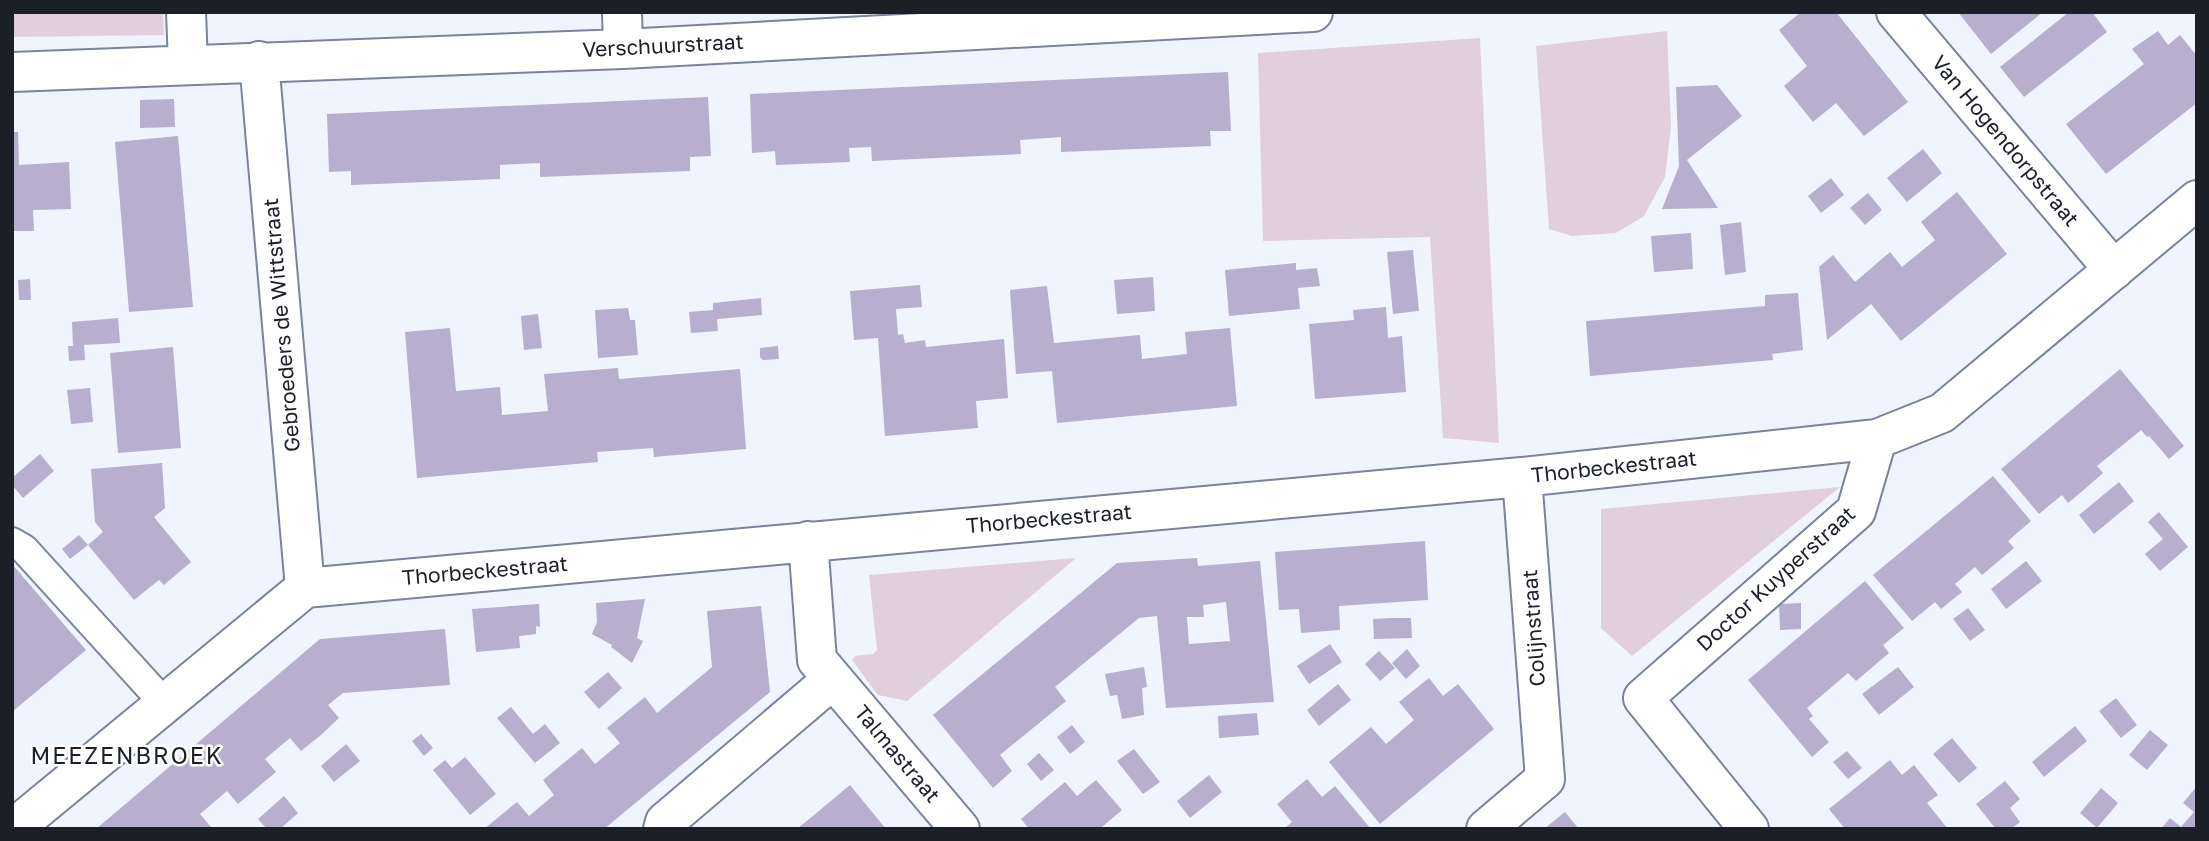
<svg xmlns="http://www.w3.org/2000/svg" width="2209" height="841" viewBox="0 0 2209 841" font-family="'Golos Text',sans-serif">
  <rect width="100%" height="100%" fill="#eff4ff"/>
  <path fill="#e2cfdd" d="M 12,12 L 163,12 L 164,35 L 12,37 Z
    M 1667,31 L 1671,127 L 1665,177 L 1644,216 L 1616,233 L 1572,236 L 1549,229 L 1536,46 Z
    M 1480,38 L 1499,443 L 1443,438 L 1430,237 L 1263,241 L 1258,53 Z
    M 1840,487 L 1632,656 L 1601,628 L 1601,509 Z
    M 1076,558 L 907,701 L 878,695 L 852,660 L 855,656 L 873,654 L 877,650 L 869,575 Z"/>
  <path fill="#b8aecd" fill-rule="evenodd" d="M 1801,12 L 1836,12 L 1908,102 L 1864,136 L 1836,103 L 1813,122 L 1784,86 L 1807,66 L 1779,30 Z
    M 1958,12 L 2043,12 L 1991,54 Z
    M 2069,12 L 2092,12 L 2107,32 L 2024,97 L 2000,67 Z
    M 2158,31 L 2168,45 L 2180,35 L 2197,56 L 2197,103 L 2106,174 L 2066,124 L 2144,64 L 2132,49 Z
    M 1228,72 L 1231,131 L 1210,131 L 1211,146 L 1061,152 L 1061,137 L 1020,140 L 1021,154 L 872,161 L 871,147 L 849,148 L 850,162 L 776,165 L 775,151 L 752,153 L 750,94 Z
    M 1717,85 L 1742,116 L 1687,160 L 1718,208 L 1662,209 L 1679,166 L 1676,87 Z
    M 708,97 L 711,156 L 690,157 L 690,171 L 540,177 L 540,163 L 519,164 L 500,165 L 500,179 L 351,185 L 351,171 L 329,172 L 327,114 Z
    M 174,99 L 175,127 L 140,128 L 140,100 Z
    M 12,132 L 18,132 L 19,165 L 69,162 L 71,209 L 33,210 L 34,231 L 13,231 Z
    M 178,136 L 193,307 L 129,312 L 115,142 Z
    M 1923,149 L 1942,173 L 1907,202 L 1887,178 Z
    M 1831,178 L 1844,195 L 1821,213 L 1808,196 Z
    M 1957,192 L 2007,254 L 1901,341 L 1871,304 L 1827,340 L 1819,267 L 1833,255 L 1855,282 L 1890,252 L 1902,267 L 1935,240 L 1921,222 Z
    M 1868,193 L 1882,210 L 1865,225 L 1850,208 Z
    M 1741,222 L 1746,272 L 1725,275 L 1720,225 Z
    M 1691,233 L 1693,269 L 1654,272 L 1651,236 Z
    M 1413,250 L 1419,311 L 1393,314 L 1387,252 Z
    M 1296,263 L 1296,270 L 1317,268 L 1320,286 L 1298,288 L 1300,309 L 1229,316 L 1225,270 Z
    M 1153,277 L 1155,311 L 1117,314 L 1114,280 Z
    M 30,279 L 31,300 L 19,300 L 18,280 Z
    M 920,285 L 922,307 L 896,309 L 898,335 L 903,334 L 905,343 L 925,340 L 926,347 L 1004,339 L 1008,398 L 976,401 L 978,428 L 885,436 L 878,338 L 854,340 L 850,291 Z
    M 1047,286 L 1054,343 L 1140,335 L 1142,359 L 1187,354 L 1185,332 L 1230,328 L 1237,406 L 1057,423 L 1052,371 L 1016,374 L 1010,290 Z
    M 1798,293 L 1803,350 L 1772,354 L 1773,360 L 1590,376 L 1586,321 L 1765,306 L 1765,295 Z
    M 761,298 L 762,315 L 717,319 L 718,331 L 691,333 L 689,312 L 713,310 L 713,303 Z
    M 1386,307 L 1388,338 L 1402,336 L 1406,392 L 1315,399 L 1309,324 L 1354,320 L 1353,310 Z
    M 628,308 L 630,320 L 635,320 L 638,355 L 598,358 L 595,310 Z
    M 538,314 L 542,348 L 524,350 L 521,316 Z
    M 118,318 L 120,343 L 84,345 L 85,360 L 69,361 L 68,346 L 73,346 L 72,322 Z
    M 450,328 L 456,391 L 500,387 L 502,415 L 548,411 L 544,374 L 618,368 L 619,379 L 740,369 L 746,449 L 654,457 L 653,448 L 597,452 L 598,462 L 417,478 L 405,332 Z
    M 778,346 L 779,359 L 763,360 L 760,357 L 760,348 Z
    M 173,347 L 181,448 L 118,453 L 110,353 Z
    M 2120,369 L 2184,446 L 2169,459 L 2149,436 L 2147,437 L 2141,430 L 2097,466 L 2103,473 L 2086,488 L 2068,503 L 2062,495 L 2039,514 L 2001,469 Z
    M 90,388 L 93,422 L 71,424 L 67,390 Z
    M 40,454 L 54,471 L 23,498 L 12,485 L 12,478 Z
    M 162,463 L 165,508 L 154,517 L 191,562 L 164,585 L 159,580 L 134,600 L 88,545 L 70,559 L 62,549 L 79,535 L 88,545 L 103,532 L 95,522 L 91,469 Z
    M 1993,476 L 2031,521 L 2008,541 L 2014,548 L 1982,575 L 1975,567 L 1955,584 L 1962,592 L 1941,609 L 1935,602 L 1912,621 L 1873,575 Z
    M 2119,482 L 2134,501 L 2094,534 L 2079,515 Z
    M 2159,512 L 2188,547 L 2160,571 L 2145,554 L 2163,539 L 2148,522 Z
    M 1425,541 L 1428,600 L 1339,606 L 1340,630 L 1301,633 L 1299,609 L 1279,610 L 1275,552 Z
    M 1197,558 L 1198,566 L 1260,561 L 1274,702 L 1166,708 L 1157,616 L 1139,618 L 1055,687 L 1066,701 L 1000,755 L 1012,771 L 993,788 L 933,715 L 1117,563 ZM 1226,602 L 1230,641 L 1189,644 L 1187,617 L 1204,617 L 1203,605 Z
    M 2026,561 L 2042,581 L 2006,609 L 1991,589 Z
    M 12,564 L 86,650 L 12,712 Z
    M 1865,581 L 1904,628 L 1883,645 L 1889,653 L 1856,681 L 1848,673 L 1807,708 L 1813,716 L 1809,719 L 1829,742 L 1812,757 L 1748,680 Z
    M 645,599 L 637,638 L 643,641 L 632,663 L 611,647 L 612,645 L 592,634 L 597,622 L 596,603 Z
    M 1801,603 L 1801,629 L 1780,630 L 1779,604 Z
    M 539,604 L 540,627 L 536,626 L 536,634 L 519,636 L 520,648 L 476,652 L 472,609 Z
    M 761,606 L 770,692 L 604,829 L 484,829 L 517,802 L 529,816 L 554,795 L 543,780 L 582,748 L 595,764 L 620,743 L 607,728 L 624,714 L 645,697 L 657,713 L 712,667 L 707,611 Z
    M 1968,608 L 1985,630 L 1970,641 L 1953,619 Z
    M 1391,618 L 1411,618 L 1412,638 L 1374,639 L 1373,619 Z
    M 445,629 L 450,685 L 343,693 L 328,705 L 339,718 L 321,735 L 301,751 L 290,738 L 265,759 L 276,772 L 238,804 L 227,791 L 200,814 L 211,827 L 210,829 L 96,829 L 320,639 Z
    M 1330,644 L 1342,662 L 1309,684 L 1297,666 Z
    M 1407,649 L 1420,666 L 1406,679 L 1392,663 Z
    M 1379,651 L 1395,668 L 1380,681 L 1365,664 Z
    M 1144,667 L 1147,687 L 1142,688 L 1144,715 L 1122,719 L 1117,695 L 1110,696 L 1105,674 Z
    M 1898,667 L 1914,687 L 1879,715 L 1862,694 Z
    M 608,672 L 622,688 L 599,709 L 584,692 Z
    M 1429,678 L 1443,696 L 1458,684 L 1494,729 L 1380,824 L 1329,762 L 1371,727 L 1386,744 L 1414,720 L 1399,702 Z
    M 1338,684 L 1351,700 L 1319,726 L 1307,710 Z
    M 2116,698 L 2137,725 L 2121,738 L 2099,711 Z
    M 511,707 L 533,734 L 545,724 L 560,743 L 535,763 L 497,718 Z
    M 1257,713 L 1259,735 L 1219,738 L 1218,716 Z
    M 1072,725 L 1085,742 L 1070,754 L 1057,737 Z
    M 2075,726 L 2087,741 L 2044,777 L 2032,762 Z
    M 2150,730 L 2168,745 L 2147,770 L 2129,755 Z
    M 421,734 L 433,748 L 424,756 L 412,741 Z
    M 1952,738 L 1977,768 L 1959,783 L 1933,754 Z
    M 346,744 L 360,761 L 334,782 L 321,766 Z
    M 1134,749 L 1160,782 L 1143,794 L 1117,761 Z
    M 1847,751 L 1862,768 L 1848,779 L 1833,762 Z
    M 1039,753 L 1054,770 L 1041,781 L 1027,764 Z
    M 465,757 L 496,794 L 470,815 L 433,770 L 445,760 L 452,768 Z
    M 1890,760 L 1902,775 L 1914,765 L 1938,795 L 1927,803 L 1948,829 L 1845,829 L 1829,809 Z
    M 1209,775 L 1222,792 L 1190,818 L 1177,801 Z
    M 1307,779 L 1322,797 L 1335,786 L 1371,829 L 1284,829 L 1292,822 L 1277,804 Z
    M 1096,780 L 1122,810 L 1102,827 L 1104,829 L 1029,829 L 1021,819 L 1065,782 L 1077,796 Z
    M 2005,781 L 2020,799 L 2010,808 L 2020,822 L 2011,829 L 1996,829 L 1976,804 Z
    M 850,785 L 886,829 L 797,829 L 814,815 Z
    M 2197,786 L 2197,829 L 2161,829 L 2170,818 L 2181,827 L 2194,812 L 2183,803 Z
    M 2101,788 L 2118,803 L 2097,828 L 2080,813 Z
    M 284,796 L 298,813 L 280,829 L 267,829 L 258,819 Z
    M 1565,812 L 1579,829 L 1544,829 Z"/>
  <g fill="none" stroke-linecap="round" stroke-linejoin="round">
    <defs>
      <path id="lane" d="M 12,542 L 24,549 L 164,703"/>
      <path id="street" d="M 186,12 L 188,64
        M 622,12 L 623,49
        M 1896,12 L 2114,270
        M 259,61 L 305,588
        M 12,72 L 623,49 L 1313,12
        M 808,541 L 817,660 L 960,829
        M 13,829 L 305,588 L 1522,477 L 1877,439 L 1942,413 L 2197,200
        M 663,829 L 665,822 L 833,679
        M 1486,829 L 1545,779 L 1522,477
        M 1749,829 L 1643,698 L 1856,511 L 1877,439"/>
    </defs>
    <use href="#lane" stroke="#79849c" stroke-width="32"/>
    <use href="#street" stroke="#79849c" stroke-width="42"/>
    <use href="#lane" stroke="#fff" stroke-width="28"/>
    <use href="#street" stroke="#fff" stroke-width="38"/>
  </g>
  <g text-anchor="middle" stroke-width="5" stroke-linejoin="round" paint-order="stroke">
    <g font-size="21" fill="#1b1f28" stroke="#fff">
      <text transform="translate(663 46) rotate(-3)" y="7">Verschuurstraat</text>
      <text transform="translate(2005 141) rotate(50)" y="7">Van Hogendorpstraat</text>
      <text transform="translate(282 325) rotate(-95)" y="7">Gebroeders de Wittstraat</text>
      <text transform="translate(1614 467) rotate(-6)" y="7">Thorbeckestraat</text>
      <text transform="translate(1049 519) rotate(-5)" y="7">Thorbeckestraat</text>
      <text transform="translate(485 571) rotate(-5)" y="7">Thorbeckestraat</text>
      <text transform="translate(1776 579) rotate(-42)" y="7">Doctor Kuyperstraat</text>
      <text transform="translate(1534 628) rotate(-94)" y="7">Colijnstraat</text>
      <text transform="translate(897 754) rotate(50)" y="7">Talmastraat</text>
    </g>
    <g font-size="23" letter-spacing="2" fill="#1b1f28" stroke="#fff">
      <text x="127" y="764">MEEZENBROEK</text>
    </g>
  </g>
  <rect width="2209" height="841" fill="none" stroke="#1b1f28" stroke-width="28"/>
</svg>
